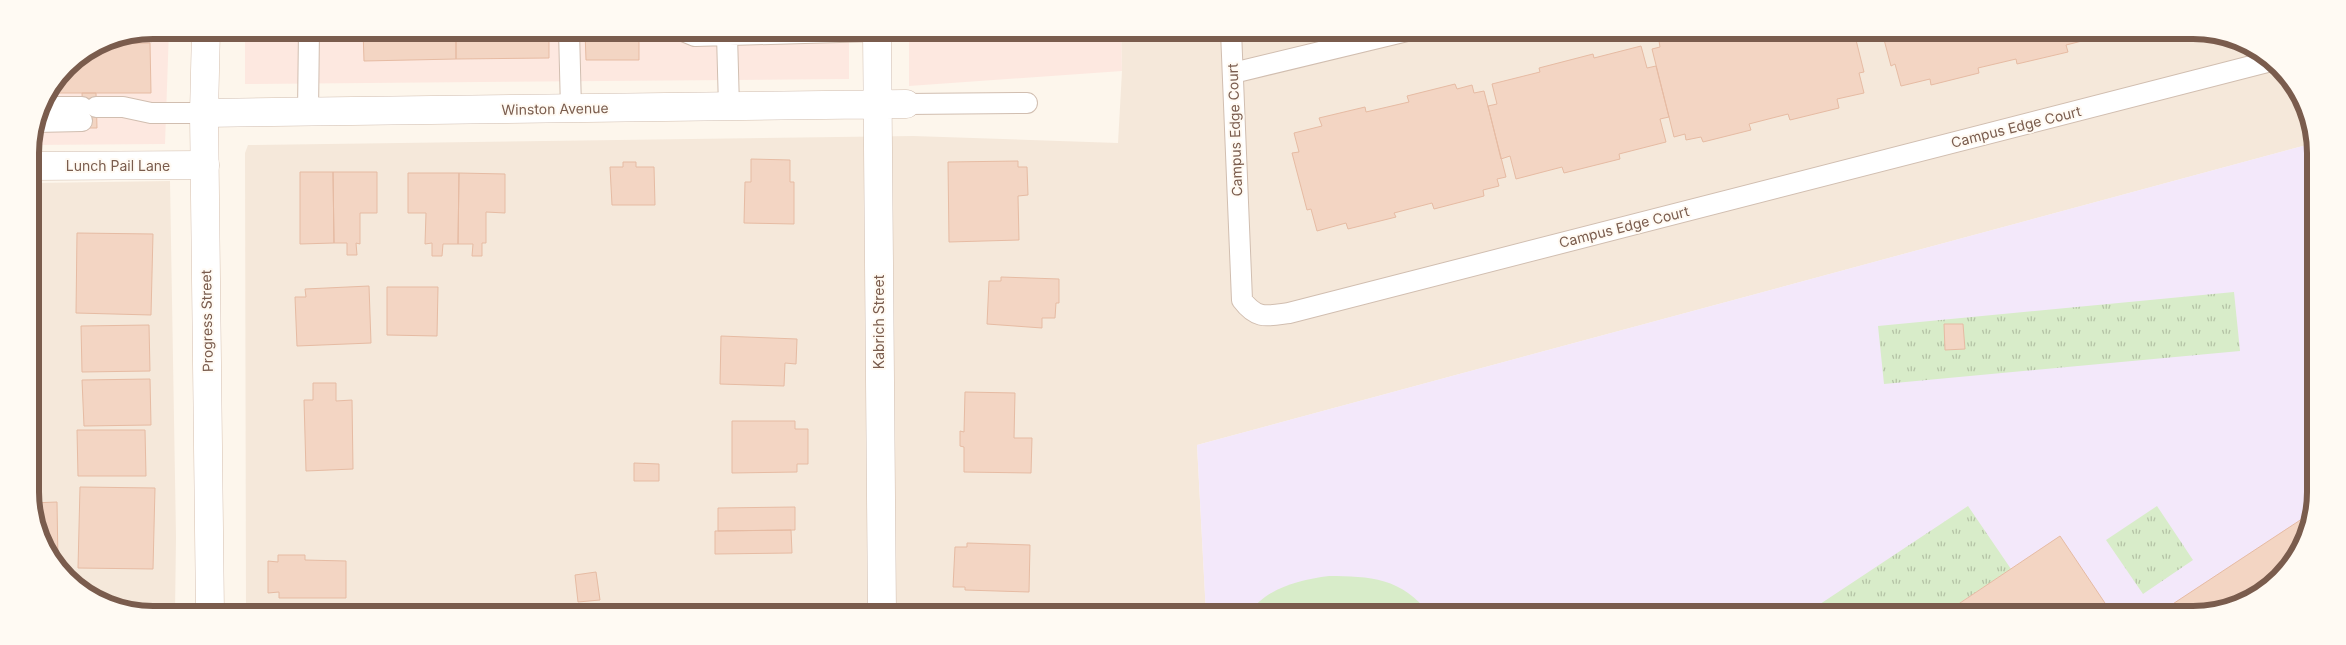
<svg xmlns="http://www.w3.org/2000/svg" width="2346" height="645" viewBox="0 0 2346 645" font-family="Inter,sans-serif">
  <defs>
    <pattern id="park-tufts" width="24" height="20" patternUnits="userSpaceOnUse" patternTransform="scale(1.25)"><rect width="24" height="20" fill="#d8ecc9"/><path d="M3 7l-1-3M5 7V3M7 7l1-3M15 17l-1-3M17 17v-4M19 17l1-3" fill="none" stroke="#b4c2a5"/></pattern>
  </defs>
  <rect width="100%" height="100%" fill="#fdf6ec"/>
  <path fill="#f5e8da" d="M 1121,31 L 2218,32 L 2280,66 L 2314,129 L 2314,143 L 1197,445 L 1206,614 L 246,613 L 245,153 L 248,145 L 913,136 L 1118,143 L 1122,71 Z
    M 170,181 L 176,537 L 175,613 L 128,613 L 66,579 L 32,517 L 32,454 L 39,454 L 36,183 Z"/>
  <path fill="#fde8e0" d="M 152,30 L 169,30 L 165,144 L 30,145 L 39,105 L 66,66 L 106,39 Z
    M 245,30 L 849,31 L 849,79 L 245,84 Z
    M 909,31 L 1121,31 L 1122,71 L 909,86 Z"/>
  <path fill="#f3e8fa" d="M 2314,143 L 2314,517 L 2299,554 L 2274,585 L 2240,606 L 2201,615 L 1206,614 L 1197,445 Z"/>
  <path fill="#d8ecc9" d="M 1329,576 C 1369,576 1403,578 1429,614 L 1248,614 C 1267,588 1298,580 1329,576 Z"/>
  <path fill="url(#park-tufts)" d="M 2234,292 L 2240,351 L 1884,384 L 1878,326 Z
    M 1968,506 L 2011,569 L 1955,606 L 1960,614 L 1805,614 Z
    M 2157,506 L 2193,560 L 2143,594 L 2106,540 Z"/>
  <path fill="#f3d5c3" stroke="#e6bba3" d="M 363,30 L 456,30 L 456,59 L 364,61 Z
    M 456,30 L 549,30 L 549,58 L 456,59 Z
    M 585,31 L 639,31 L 639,60 L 586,60 Z
    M 1674,32 L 1854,32 L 1864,72 L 1859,73 L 1864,93 L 1837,99 L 1839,108 L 1790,120 L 1788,114 L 1749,124 L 1751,130 L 1703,142 L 1701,137 L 1686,140 L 1685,134 L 1674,137 L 1652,49 L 1660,47 L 1659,41 L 1675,36 Z
    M 1882,32 L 2088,32 L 2081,34 L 2082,41 L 2066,45 L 2068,52 L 2017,64 L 2016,59 L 1978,68 L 1979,73 L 1931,85 L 1930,79 L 1901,86 L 1895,64 L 1891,66 Z
    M 100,43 L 150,43 L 151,93 L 51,93 L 51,88 L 66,66 Z
    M 1641,46 L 1647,68 L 1656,66 L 1669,117 L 1660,119 L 1666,142 L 1619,154 L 1620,159 L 1564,173 L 1562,167 L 1516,179 L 1510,156 L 1501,159 L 1488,106 L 1497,104 L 1492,84 L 1540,72 L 1539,68 L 1593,54 L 1594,58 Z
    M 1455,84 L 1457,89 L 1472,85 L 1474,93 L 1484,91 L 1506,177 L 1497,179 L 1499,186 L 1483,190 L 1484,196 L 1434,209 L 1432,203 L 1394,213 L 1396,217 L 1348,229 L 1346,223 L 1317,231 L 1311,209 L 1307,210 L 1292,153 L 1299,152 L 1294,133 L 1322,126 L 1319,118 L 1365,107 L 1366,112 L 1409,102 L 1407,96 Z
    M 82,93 L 96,93 L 97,128 L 83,128 Z
    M 751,159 L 790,160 L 790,182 L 794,182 L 794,224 L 744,223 L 745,182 L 751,182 Z
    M 1018,161 L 1018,167 L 1027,167 L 1028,195 L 1018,196 L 1019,240 L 949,242 L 948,162 Z
    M 623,162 L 636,162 L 636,167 L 654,167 L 655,205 L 612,205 L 610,167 L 623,167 Z
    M 300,172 L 333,172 L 334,243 L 300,244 Z
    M 333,172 L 377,172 L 377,213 L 360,213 L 360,244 L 356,243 L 357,255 L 347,255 L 347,243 L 334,243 Z
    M 408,173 L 459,173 L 458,244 L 443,244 L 442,256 L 432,256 L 432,243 L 425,244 L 426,213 L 408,213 Z
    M 459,173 L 505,174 L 505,213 L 486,212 L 486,243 L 482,243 L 482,256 L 472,256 L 473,244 L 458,244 Z
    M 77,233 L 153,234 L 151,315 L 76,313 Z
    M 1001,277 L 1059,279 L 1059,303 L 1056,303 L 1055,318 L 1042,318 L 1042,328 L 987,324 L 989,281 L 1001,281 Z
    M 369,286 L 371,343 L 297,346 L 295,297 L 306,297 L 305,289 Z
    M 387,287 L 438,287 L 437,336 L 387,335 Z
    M 1944,324 L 1963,324 L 1965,349 L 1945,350 Z
    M 149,325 L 150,371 L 82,372 L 81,326 Z
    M 721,336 L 797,339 L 796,364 L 785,363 L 784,386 L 720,384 Z
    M 150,379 L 151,425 L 84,426 L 82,380 Z
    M 313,383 L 336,383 L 336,401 L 352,400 L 353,469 L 306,471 L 304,400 L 313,400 Z
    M 965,392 L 1015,393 L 1014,438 L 1032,438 L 1031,473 L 964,472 L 964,447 L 960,446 L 960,431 L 964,432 Z
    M 732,421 L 795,421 L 795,429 L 808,429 L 808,464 L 797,464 L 797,472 L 732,473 Z
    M 77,430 L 145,430 L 146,476 L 78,476 Z
    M 634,463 L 659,464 L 659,481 L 634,481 Z
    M 80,487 L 155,488 L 153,569 L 78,568 Z
    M 57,502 L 58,563 L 57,563 L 32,517 L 32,503 Z
    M 795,507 L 795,530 L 718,531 L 718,508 Z
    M 2314,511 L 2314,517 L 2299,554 L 2274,585 L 2240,606 L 2201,615 L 2156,615 Z
    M 791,530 L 792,553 L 715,554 L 715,531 Z
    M 2060,536 L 2113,615 L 1960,615 L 1954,607 Z
    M 967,543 L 1030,545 L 1029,592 L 965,590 L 965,587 L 953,587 L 955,547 L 967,547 Z
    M 278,555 L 305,555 L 305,560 L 346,561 L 346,598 L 279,598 L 279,592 L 268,593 L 268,561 L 278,562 Z
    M 596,572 L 600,600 L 578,602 L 575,575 Z"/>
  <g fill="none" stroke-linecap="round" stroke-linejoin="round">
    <defs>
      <path id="lane" d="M 569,30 L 571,109
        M 683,31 L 695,36 L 874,31
        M 1231,31 L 1242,300 C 1257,320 1267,316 1289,313 L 2271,61
        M 727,35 L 729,107
        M 1233,73 L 1407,31
        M 906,104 L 1027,103
        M 39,107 L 82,107
        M 96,107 L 123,107 L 151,113 L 204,113
        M 308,112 L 309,30
        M 36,122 L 82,121"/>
      <path id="street" d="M 877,31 L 882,613
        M 204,113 L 906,104
        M 30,166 L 205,165"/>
      <path id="secondary" d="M 206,30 L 204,113 L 210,613"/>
    </defs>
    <use href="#lane" stroke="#d1beb0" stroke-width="22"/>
    <use href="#street" stroke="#d1beb0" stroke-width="29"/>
    <use href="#secondary" stroke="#d6c0b0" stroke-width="29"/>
    <use href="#lane" stroke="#fff" stroke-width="20"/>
    <use href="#street" stroke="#fff" stroke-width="28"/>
    <use href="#secondary" stroke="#fff" stroke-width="28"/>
  </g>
  <g text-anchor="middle" stroke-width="4" stroke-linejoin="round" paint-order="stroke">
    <g font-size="14" fill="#7a5c4d" stroke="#fffaf3">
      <text transform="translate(555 109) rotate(-1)" y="5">Winston Avenue</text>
      <text transform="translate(2016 127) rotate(-14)" y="5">Campus Edge Court</text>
      <text transform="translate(1235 130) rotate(-92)" y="5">Campus Edge Court</text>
      <text x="118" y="171">Lunch Pail Lane</text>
      <text transform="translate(1624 227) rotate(-14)" y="5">Campus Edge Court</text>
      <text transform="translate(207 321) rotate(-91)" y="5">Progress Street</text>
      <text transform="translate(879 322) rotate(-90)" y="5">Kabrich Street</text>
    </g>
  </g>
  <path d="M0 0H2346V645H0ZM153 39H2193A114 114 0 0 1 2307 153V492A114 114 0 0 1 2193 606H153A114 114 0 0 1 39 492V153A114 114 0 0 1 153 39Z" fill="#fffaf3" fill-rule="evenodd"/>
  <path fill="none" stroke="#7a5c4d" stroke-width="6" d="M153 39H2193A114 114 0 0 1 2307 153V492A114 114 0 0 1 2193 606H153A114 114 0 0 1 39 492V153A114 114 0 0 1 153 39Z"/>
</svg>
